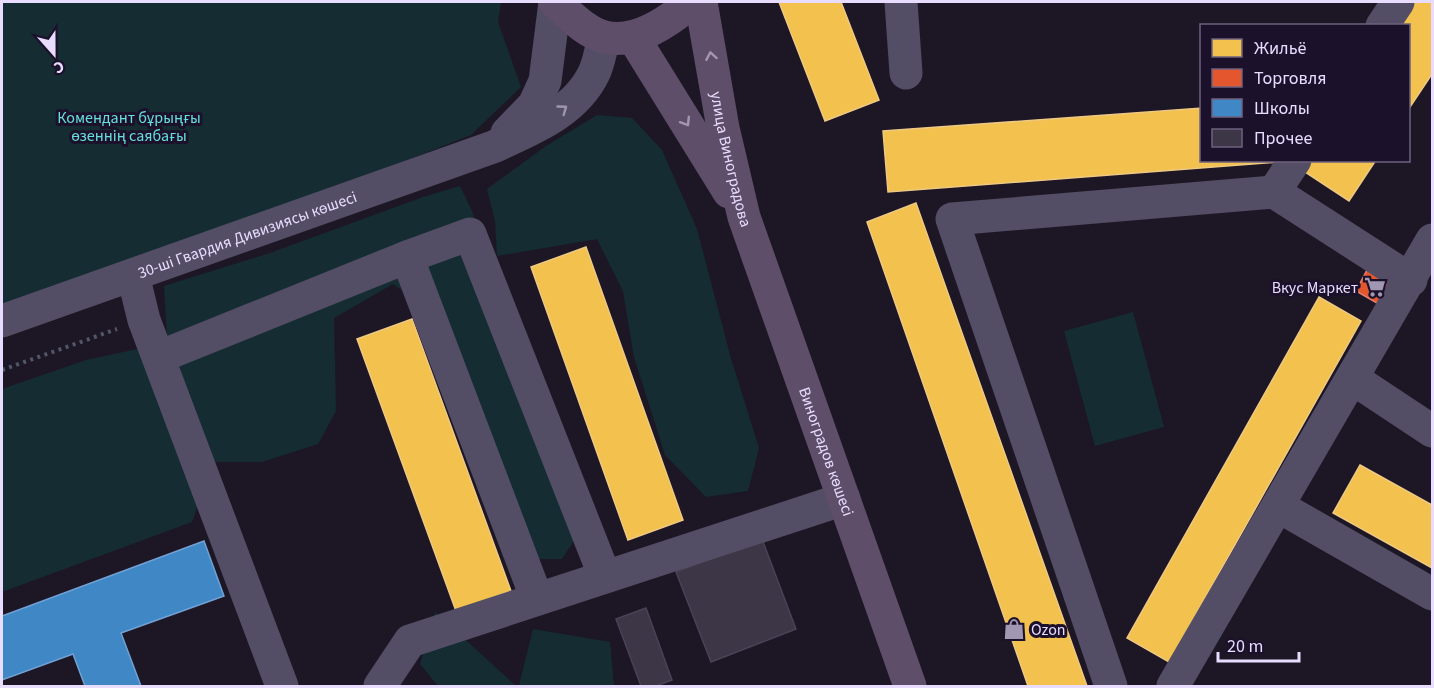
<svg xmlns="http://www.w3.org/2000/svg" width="1434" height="688" viewBox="0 0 1434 688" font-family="'Source Sans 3',sans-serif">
  <rect width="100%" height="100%" fill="#1d1725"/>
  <path fill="#152c33" d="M 2,2 L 501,2 L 498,22 L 521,87 L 471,135 L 367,176 L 2,305 Z
    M 597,115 L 632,118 L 662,150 L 697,229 L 730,355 L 759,448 L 748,491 L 706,497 L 665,455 L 634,357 L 623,291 L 597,239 L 497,256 L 495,221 L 487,189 L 546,146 Z
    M 460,186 L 472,211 L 582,529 L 562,559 L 523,559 L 440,316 L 393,284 L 334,318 L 336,411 L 318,444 L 262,462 L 213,462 L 192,522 L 2,592 L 2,389 L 86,360 L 142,348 L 167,338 L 164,286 L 270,253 L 423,197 Z
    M 1133,312 L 1164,427 L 1095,446 L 1064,331 Z
    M 435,612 L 516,686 L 438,686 L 420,664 Z
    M 533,629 L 610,642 L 614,686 L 519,686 Z"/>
  <path fill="#f2c14e" stroke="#efc983" stroke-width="1.5" d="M 779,2 L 841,2 L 879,100 L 825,121 Z
    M 1413,2 L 1432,2 L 1432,74 L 1408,110 L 1408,26 L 1398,26 Z
    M 1202,108 L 1202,160 L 1280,162 L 888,192 L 883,131 Z
    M 1308,160 L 1376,160 L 1349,201 L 1302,170 Z
    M 916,203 L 1087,686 L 1028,686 L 867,222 Z
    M 586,247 L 683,520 L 628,540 L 531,267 Z
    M 1319,297 L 1361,321 L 1169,662 L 1127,638 Z
    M 412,319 L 511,591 L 456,611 L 357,339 Z
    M 1360,465 L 1432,505 L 1432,568 L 1333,513 Z"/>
  <path fill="#e4572e" stroke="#e57f6d" stroke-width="1.5" d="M 1368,268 L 1395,283 L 1382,306 L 1356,291 Z"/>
  <path fill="#3f88c5" stroke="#72a1d6" stroke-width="1.5" d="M 204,541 L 224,596 L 121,633 L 141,686 L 85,686 L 73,654 L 2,680 L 2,616 Z"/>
  <path fill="#3c3646" stroke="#4b4258" stroke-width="1.5" d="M 762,539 L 796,629 L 711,662 L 676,572 Z
    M 646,608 L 672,680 L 656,686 L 641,686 L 616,619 Z"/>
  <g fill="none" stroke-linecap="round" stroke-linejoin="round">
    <path stroke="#4f5667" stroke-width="4" stroke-dasharray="3 4.5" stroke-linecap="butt" d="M 2,370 L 117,329"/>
    <g stroke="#534d65" stroke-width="33">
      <path d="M 901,2 L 906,73"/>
      <path d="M 1382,26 L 1398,2"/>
      <path d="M 507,133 L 534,105 L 545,81 L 555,2"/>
      <path d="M 1295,160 L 1274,192 L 1411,280"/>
      <path d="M 407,257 L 470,234 L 605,577"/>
      <path d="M 133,275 L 144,320 L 282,686"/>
      <path id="s1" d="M 2,321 L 493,147 C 530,130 575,113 594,73 C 599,63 601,49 604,37"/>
      <path d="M 159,357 L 407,257 L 537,599"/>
      <path d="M 1352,378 L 1432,431"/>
      <path d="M 1278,506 L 1432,594"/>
      <path d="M 380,686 L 410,641 L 844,499"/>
      <path d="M 1111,686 L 952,219 L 1274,192"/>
      <path d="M 1173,686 L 1432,240"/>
    </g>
    <g stroke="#5e4e6a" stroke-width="33">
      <path d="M 555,2 C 569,14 585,32 604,37 C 636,45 669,21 692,2"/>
      <path id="s2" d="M 701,2 L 723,128 L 744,217 L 910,686"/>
      <path d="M 633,37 L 729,192"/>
    </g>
  </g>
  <defs><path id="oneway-chevron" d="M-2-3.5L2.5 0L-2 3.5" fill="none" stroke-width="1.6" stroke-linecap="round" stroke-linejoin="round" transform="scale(1.5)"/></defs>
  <g stroke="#a395b4">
    <use href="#oneway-chevron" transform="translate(711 56) rotate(-100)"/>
    <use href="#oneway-chevron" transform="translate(686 122) rotate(58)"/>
  </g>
  <use stroke="#9e94b2" href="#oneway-chevron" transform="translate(563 109) rotate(-36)"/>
  <defs>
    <symbol id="supermarket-bare" viewBox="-9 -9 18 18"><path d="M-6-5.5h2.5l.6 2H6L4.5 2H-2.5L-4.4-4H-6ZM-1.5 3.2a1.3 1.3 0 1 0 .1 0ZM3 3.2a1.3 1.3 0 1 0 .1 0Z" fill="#a197b3" stroke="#1c112b" stroke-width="2.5" paint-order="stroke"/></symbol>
    <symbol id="shop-bare" viewBox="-9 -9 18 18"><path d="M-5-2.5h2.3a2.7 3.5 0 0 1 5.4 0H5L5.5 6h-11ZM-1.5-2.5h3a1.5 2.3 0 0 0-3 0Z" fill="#a197b3" stroke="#1c112b" stroke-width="2.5" paint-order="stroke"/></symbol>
  </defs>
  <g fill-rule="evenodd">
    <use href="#supermarket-bare" x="1360" y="272" width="30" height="30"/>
    <use href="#shop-bare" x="999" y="614" width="30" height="30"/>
  </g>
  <g text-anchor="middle" stroke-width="6" stroke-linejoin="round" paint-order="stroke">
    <g font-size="16" fill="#66e0dd" stroke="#1c112b">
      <text x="129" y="123">Комендант бұрыңғы<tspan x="129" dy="18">өзеннің саябағы</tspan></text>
    </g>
    <g font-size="16" fill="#e8dcff" stroke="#1c112b">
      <text dy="6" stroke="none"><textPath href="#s2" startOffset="160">улица Виноградова</textPath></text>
      <text dy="6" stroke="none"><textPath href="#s1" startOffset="260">30-ші Гвардия Дивизиясы көшесі</textPath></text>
      <text dy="6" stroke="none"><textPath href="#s2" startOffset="468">Виноградов көшесі</textPath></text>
    </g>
    <g font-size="16" fill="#e8dcff" stroke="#1c112b" text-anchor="end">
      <text x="1358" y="293">Вкус Маркет</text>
      <text x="1031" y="635" text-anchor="start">Ozon</text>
    </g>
  </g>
  <rect width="1434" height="688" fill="none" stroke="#e8dcff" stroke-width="6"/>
  <rect x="1200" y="24" width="210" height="138" fill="#1c112b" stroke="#6e6280" stroke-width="1.5"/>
  <rect x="1212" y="39" width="30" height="18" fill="#f2c14e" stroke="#6e6280" stroke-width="1.5"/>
  <text x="1254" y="54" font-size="18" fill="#e8dcff">Жильё</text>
  <rect x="1212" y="69" width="30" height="18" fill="#e4572e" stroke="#6e6280" stroke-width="1.5"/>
  <text x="1254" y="84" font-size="18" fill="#e8dcff">Торговля</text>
  <rect x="1212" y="99" width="30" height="18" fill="#3f88c5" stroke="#6e6280" stroke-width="1.5"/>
  <text x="1254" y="114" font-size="18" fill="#e8dcff">Школы</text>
  <rect x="1212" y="129" width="30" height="18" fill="#3c3646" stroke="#6e6280" stroke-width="1.5"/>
  <text x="1254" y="144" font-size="18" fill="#e8dcff">Прочее</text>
  <g transform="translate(54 54) rotate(159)" stroke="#1c112b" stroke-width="4.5" paint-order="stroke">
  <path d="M0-4.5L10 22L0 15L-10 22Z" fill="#e8dcff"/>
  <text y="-9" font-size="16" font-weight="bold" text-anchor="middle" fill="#e8dcff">С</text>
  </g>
  <path d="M1218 652v9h81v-9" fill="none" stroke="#e8dcff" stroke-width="3"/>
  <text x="1227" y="652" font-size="18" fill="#e8dcff" stroke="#1c112b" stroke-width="4.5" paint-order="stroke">20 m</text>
</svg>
